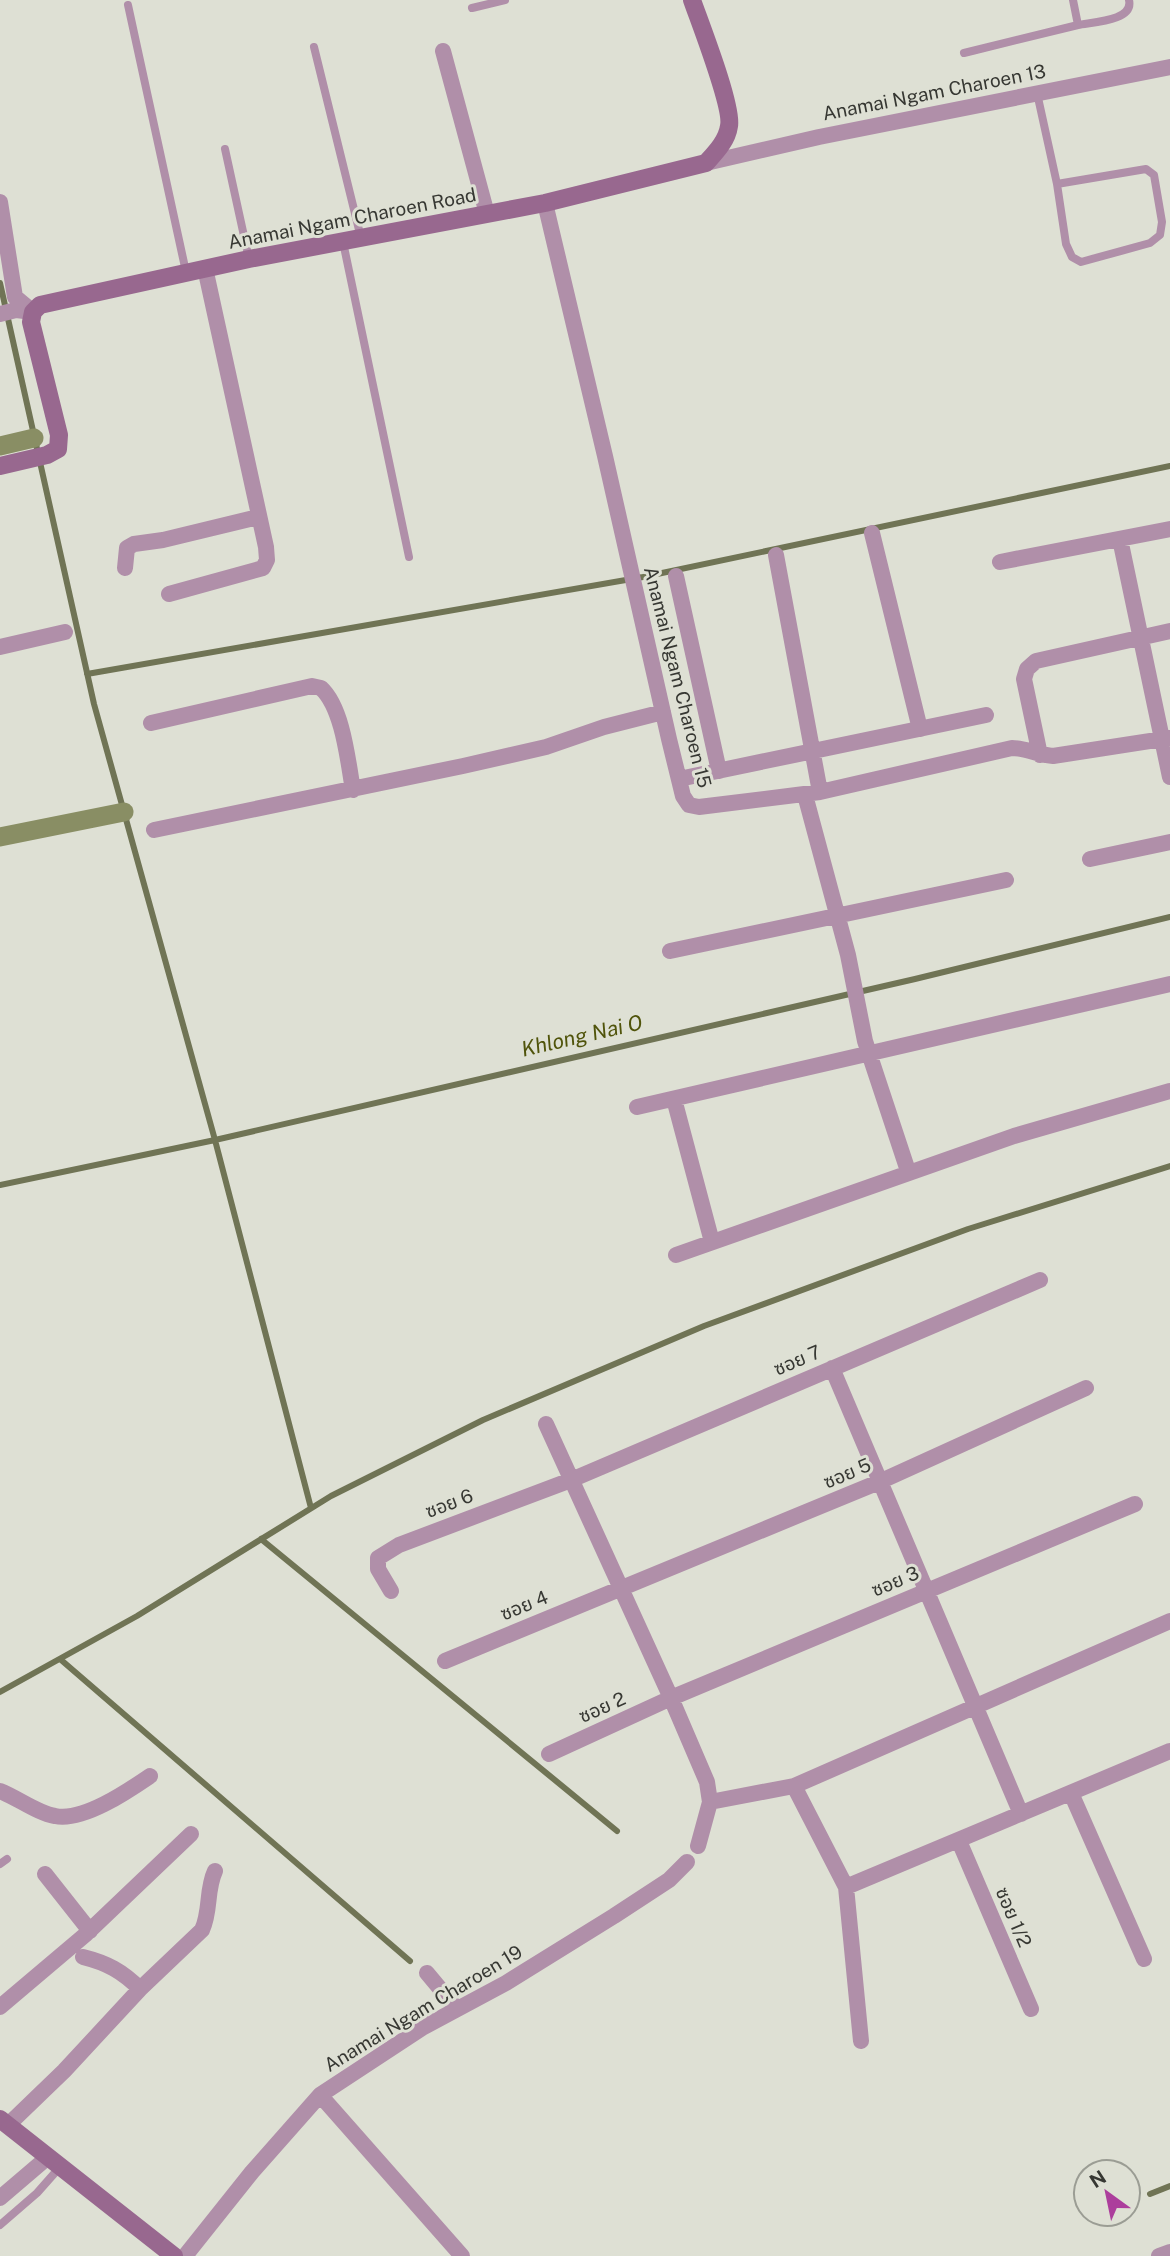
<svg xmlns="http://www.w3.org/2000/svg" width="1170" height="2256" viewBox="0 0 1170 2256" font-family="'Public Sans','Noto Sans Thai',sans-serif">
  <rect width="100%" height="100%" fill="#dee0d4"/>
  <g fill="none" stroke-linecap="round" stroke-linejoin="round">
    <path stroke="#707455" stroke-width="6" d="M 0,283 L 94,704 L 215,1140 L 311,1508
      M 87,674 L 643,577 L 1170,466
      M 0,1185 L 215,1140 L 915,979 L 1170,917
      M 261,1539 L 617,1831
      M 60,1659 L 410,1961
      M 0,1692 L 137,1616 L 331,1496 L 483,1420 L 704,1326 L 968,1229 L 1170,1166
      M 1150,2194 L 1170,2186"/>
    <path stroke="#898e64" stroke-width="19" d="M 0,446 L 34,438
      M 0,837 L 124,812"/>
    <path stroke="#b08fa9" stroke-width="8" d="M 128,5 L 186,272
      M 472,8 L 505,0
      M 1078,25 C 1093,22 1134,21 1129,0
      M 314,47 L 361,238
      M 964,53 L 1078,25 L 1073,0
      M 1037,93 L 1057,184 L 1066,244 L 1072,257 L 1081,262 L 1150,243 L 1160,235 L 1162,222 L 1154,175 L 1146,169 L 1057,184
      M 225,149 L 249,259
      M 343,242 L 409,557
      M 0,1864 L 7,1859
      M 0,2225 L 37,2193 L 60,2167"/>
    <path stroke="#b08fa9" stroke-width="16" d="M 443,51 L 487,214
      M 706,163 L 819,137 L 1170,67
      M 0,202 L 15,297 L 33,312
      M 545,203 L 605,456 L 669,739 L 683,796 L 689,805 L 699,807 L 820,792 L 1012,748 C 1027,748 1038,755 1053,756 L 1170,738
      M 0,314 L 16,310 L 33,312
      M 872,533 L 920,729
      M 1120,539 L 1170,777
      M 776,555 L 820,792
      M 1000,562 L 1170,529
      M 125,568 L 127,548 L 134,544 L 163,540 L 258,517
      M 676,576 L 719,771
      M 169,594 L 263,568 L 267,560 L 266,547 L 205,268
      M 0,647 L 65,632
      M 151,723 L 312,686 L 321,688 C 343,708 348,762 353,790
      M 1040,755 L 1024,679 L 1027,669 L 1036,661 L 1170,631
      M 679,779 L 986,715
      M 805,795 L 848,955 L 865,1041 L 908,1171
      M 154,830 L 463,766 L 546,747 L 604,727 L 663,712
      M 1090,859 L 1170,842
      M 670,951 L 1006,880
      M 674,1099 L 712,1242
      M 637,1107 L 1170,984
      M 676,1255 L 1014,1136 L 1170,1091
      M 832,1368 L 1021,1814
      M 546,1424 L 671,1698 L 707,1782 L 710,1802 L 698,1846
      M 391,1591 L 378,1569 L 378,1558 L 399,1545 L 571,1480 L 1040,1280
      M 445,1661 L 879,1482 L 1086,1388
      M 549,1754 L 671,1698 L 1135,1504
      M 794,1786 L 846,1887 L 861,2041
      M 0,1791 C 18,1798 37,1813 55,1816 C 83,1822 128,1791 150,1776
      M 1071,1793 L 1144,1959
      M 710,1802 L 794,1786 L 1170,1621
      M 959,1841 L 1031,2009
      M 45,1874 L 90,1931
      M 846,1887 L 1170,1751
      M 83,1957 C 107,1963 122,1971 140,1989
      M 427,1973 L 457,2009
      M 0,2007 L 85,1935 L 191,1834
      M 320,2095 L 462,2256
      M 8,2125 L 64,2071 L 140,1989 L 202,1930 C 211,1911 206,1890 215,1871
      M 0,2198 L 48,2157
      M 185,2256 L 252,2172 L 320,2095 L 422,2028 L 506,1983 L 614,1916 L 669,1880 L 687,1862
      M 1159,2256 L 1170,2252"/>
    <path stroke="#98688f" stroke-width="18" d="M 0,466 L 47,455 L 58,449 L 59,435 L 31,322 L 33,312 L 40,305 L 249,259 L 545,203 L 706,163 C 715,153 727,141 729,126 C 733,107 700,23 692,0
      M 0,2119 L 174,2256"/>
  </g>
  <g text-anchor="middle" stroke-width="6" stroke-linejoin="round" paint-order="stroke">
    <g font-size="19" fill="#373833" stroke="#dee0d4">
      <text transform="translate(934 92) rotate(-11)" y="7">Anamai Ngam Charoen 13</text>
      <text transform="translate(352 218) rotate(-11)" y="7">Anamai Ngam Charoen Road</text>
      <text transform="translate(678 677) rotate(76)" y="7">Anamai Ngam Charoen 15</text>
      <text transform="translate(797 1360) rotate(-23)" y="7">ซอย 7</text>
      <text transform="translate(847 1473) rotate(-23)" y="7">ซอย 5</text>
      <text transform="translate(449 1503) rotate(-21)" y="7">ซอย 6</text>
      <text transform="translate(895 1581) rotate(-23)" y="7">ซอย 3</text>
      <text transform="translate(524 1605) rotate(-22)" y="7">ซอย 4</text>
      <text transform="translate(602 1707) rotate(-24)" y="7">ซอย 2</text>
      <text transform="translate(1014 1917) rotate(67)" y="7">ซอย 1/2</text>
      <text transform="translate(423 2008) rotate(-31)" y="7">Anamai Ngam Charoen 19</text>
    </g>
    <g font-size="21" font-style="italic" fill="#50540b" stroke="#dee0d4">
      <text transform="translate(582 1036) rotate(-13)" y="7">Khlong Nai O</text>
    </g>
  </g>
  <g transform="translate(1107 2193) rotate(327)"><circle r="33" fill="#dee0d4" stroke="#9b9d94" stroke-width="2"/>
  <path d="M0-5L12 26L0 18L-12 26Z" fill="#ac3e9c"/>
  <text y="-10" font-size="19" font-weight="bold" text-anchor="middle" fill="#373833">N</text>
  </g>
</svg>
